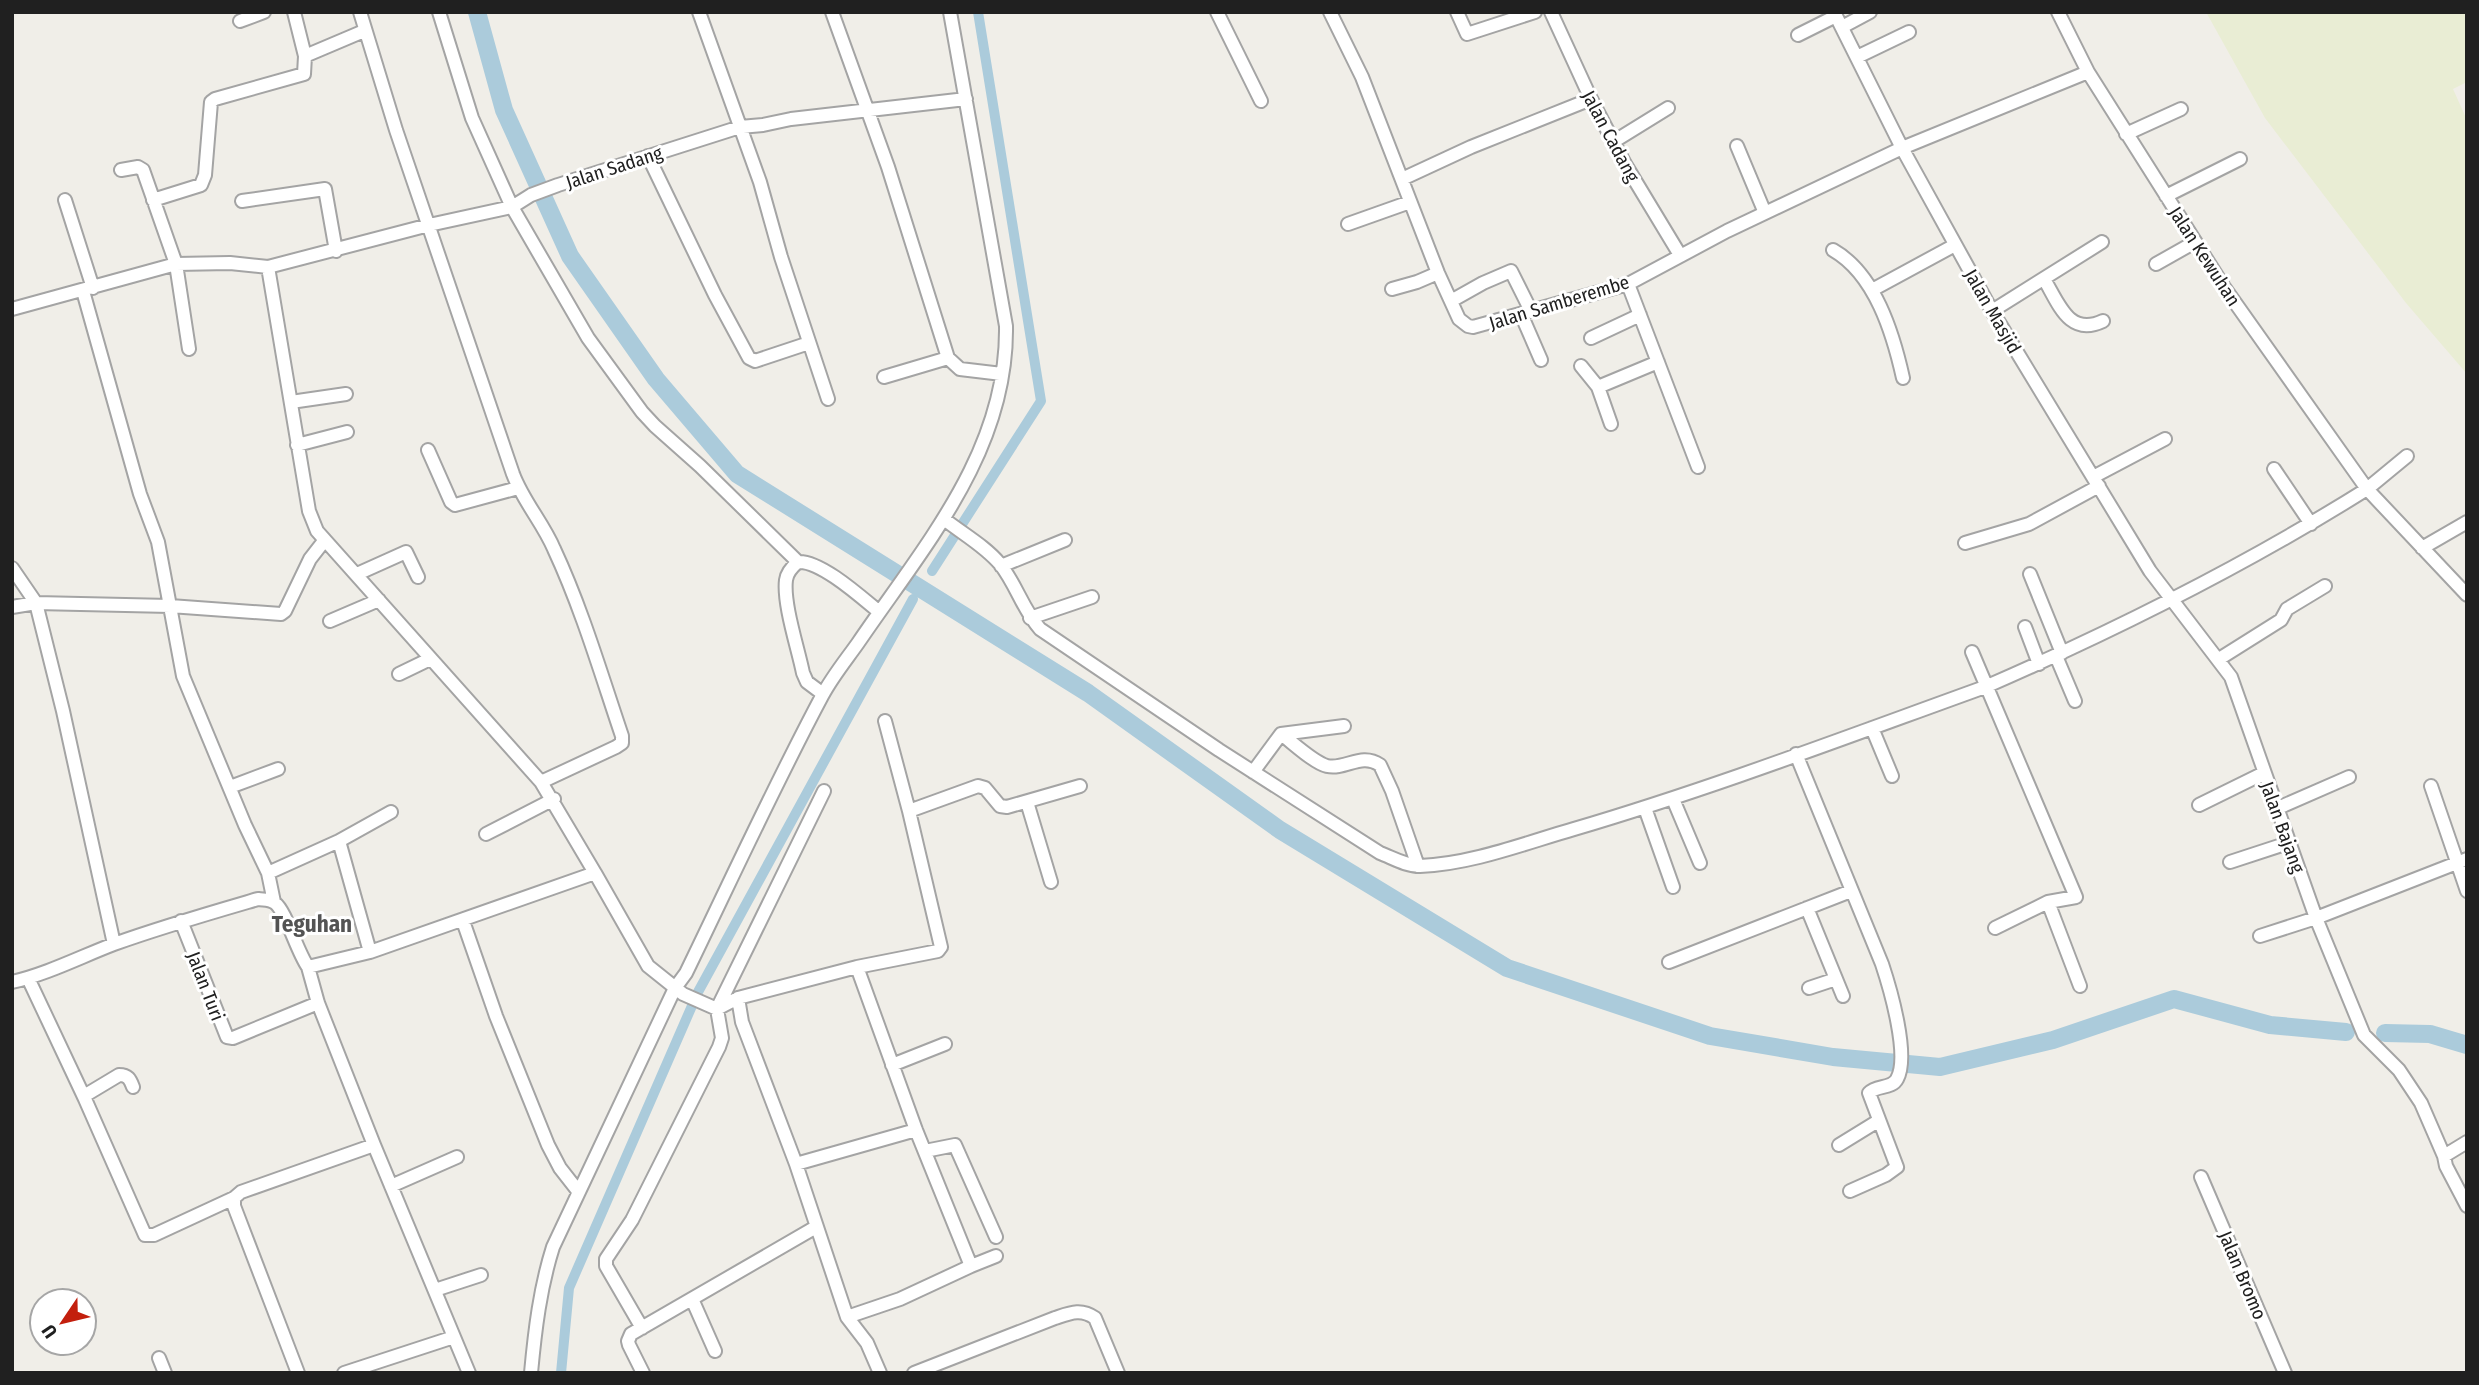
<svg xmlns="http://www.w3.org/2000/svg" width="2479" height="1385" viewBox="0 0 2479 1385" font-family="'Fira Sans Condensed',sans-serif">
  <rect width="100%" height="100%" fill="#f0eee8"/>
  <path fill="#e9edd4" d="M 2206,12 L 2467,12 L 2467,82 L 2453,89 L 2467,120 L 2467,374 L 2406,303 L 2265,118 Z"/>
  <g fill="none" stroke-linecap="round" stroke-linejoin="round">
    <path stroke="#abcbdb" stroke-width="10" d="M 932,571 L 1041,401 L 978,12
      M 561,1373 L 569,1288 L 698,992 L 913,599"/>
    <path stroke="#abcbdb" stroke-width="18" d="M 477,12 L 504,110 L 570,256 L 656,379 L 737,474 L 1088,693 L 1280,830 L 1507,968 L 1710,1036 L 1833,1057 L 1940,1067 L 2053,1040 L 2174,999 L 2270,1025 L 2346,1032
      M 2385,1033 L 2430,1034 L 2467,1045"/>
    <defs>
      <path id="minor" d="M 360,12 L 396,130 L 513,474 C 523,501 543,523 554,549 C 582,609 601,674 622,736 L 622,743 L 616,747 L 541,782
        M 439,12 L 472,118 L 512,207 L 588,338 L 642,412 L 655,426 L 700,466 L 798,562
        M 699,12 L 760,182 L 781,257 L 828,399
        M 832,12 L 888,167 L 948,358 L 960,369 L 1002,374
        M 1217,12 L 1261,101
        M 1330,12 L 1362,77 L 1438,273 L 1459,319 L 1468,326 L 1473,327 L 1628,284 L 1727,231 L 1902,148 L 2088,72
        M 1457,12 L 1467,34 L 1535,12
        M 1551,12 L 1591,99 L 1625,164 L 1680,255
        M 1834,12 L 1902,148 L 1992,311 L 2150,571 L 2231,677 L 2316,918 L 2467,859
        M 2058,12 L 2088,72 L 2224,287 L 2367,489 L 2407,456
        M 240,21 L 264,12
        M 1842,27 L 1870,12
        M 1798,35 L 1836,16
        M 305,56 L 364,31
        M 1857,57 L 1909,32
        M 2126,134 L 2181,109
        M 1613,142 L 1668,108
        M 1737,146 L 1765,213
        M 648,156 L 715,295 L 749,358 L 755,361 L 809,343
        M 121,170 L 138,167 L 143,170 L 176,264 L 189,349
        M 1402,179 L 1471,147 L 1591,99
        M 2166,196 L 2240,159
        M 65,200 L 93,288
        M 153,200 L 201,185 L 205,175 L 211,102 L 215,99 L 304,74 L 305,56 L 294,12
        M 242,201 L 325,189 L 336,251
        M 1348,224 L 1410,202
        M 1833,250 C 1875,274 1893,333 1903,378
        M 2156,264 L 2195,242
        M 268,267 L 309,511 L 317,531 L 541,782 L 595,873
        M 2044,279 C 2059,304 2069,337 2103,321
        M 1628,284 L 1698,467
        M 1392,289 L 1417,282 L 1438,273
        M 1872,290 L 1955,245
        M 83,291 L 140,494 L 158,542 L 183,676 L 245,825 L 268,873 L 274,902
        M 1451,301 L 1483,283 L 1511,271 L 1531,311
        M 12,309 L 176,264 L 230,263 L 268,267 L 429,225 L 512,207 L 531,195 L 558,185 L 740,127 L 763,125 L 791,119 L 966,99
        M 1992,311 L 2102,242
        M 1521,314 L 1541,360
        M 1591,338 L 1640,315
        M 1581,366 L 1598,387 L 1658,362
        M 884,377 L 948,358
        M 1598,387 L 1611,424
        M 291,402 L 346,394
        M 297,445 L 347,432
        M 428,450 L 451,502 L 455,505 L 518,488
        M 2274,469 L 2311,524
        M 2093,477 L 2165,439
        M 944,519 C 963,534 985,546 1000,564 C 1016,584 1023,610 1040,629 L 1219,750 L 1380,853 C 1393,858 1406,866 1420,866 C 1472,864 1525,843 1574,829 C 1713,788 1849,736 1985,687 C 2116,630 2246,565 2367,489 L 2467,595
        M 1965,543 L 2029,524 L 2099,486
        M 2422,548 L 2467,522
        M 1001,566 L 1065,540
        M 12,568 L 36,603 L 63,711 L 114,944
        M 357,574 L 406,552 L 418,577
        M 2030,574 L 2062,653
        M 12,607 L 36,603 L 170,606 L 281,614 L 285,611 L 310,559 L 324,541
        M 1030,618 L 1092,597
        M 330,621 L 379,600
        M 2025,627 L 2039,664
        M 1972,652 L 2076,897 L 2048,902 L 1995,928
        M 2056,656 L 2075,701
        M 2219,659 L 2281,620 L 2287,609 L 2325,586
        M 399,674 L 430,659
        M 823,694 L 807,682 L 803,673 C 798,648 783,604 786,580 C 787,572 792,567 798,562 C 820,560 861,597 878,611
        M 1872,728 L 1892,776
        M 1281,734 C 1292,742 1314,763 1327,766 C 1346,770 1361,752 1380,765 L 1392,791 L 1418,866
        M 1796,754 L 1882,964 C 1890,988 1910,1056 1897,1079 C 1892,1089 1876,1085 1869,1093 L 1897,1167 L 1886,1175 L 1850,1191
        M 1253,772 L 1281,734 L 1344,726
        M 2431,786 L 2467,891
        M 230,787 L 278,769
        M 1673,799 L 1700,863
        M 1027,802 L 1051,882
        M 2199,805 L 2264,773
        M 1645,808 L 1673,887
        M 2278,808 L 2349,777
        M 909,811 L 978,786 L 985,788 L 1000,806 L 1007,807 L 1080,786
        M 486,834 L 554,799
        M 339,841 L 370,952
        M 2230,862 L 2288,843
        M 268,873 L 339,841 L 391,812
        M 2048,902 L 2080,986
        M 1807,908 L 1843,996
        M 181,921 L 227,1037 L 233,1038 L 318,1003
        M 463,921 L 496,1016 L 548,1145 L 560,1168 L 578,1191
        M 2260,936 L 2316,918 L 2364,1035 L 2399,1070 L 2421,1103 L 2444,1156
        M 1669,962 L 1851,891
        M 308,967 L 318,1003 L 374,1145 L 469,1373
        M 28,978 L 85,1099 L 145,1235 L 154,1235 L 234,1198
        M 12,982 C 47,974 80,957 114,944 C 161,927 210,913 258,899 C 264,900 270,899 275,903 C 286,911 297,952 308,967 L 370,952 L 595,873 L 648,966 L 683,994 L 717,1009 L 738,998 L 857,967 L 938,951 L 941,947 L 909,811 L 885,721
        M 1809,988 L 1836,979
        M 738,998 L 742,1022 L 796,1164 L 847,1317 L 867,1343 L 880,1373
        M 892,1065 L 945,1044
        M 84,1096 L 119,1075 C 128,1075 130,1079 133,1087
        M 2467,1142 L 2444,1156 L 2446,1166 L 2467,1206
        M 1839,1145 L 1878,1121
        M 925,1151 L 955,1145 L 996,1237
        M 796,1164 L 916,1130
        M 2201,1177 L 2285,1373
        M 391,1186 L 457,1157
        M 971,1266 L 996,1256
        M 435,1290 L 481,1275
        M 692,1299 L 715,1351
        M 847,1317 L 900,1299 L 971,1266 L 916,1130 L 857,967
        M 642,1328 L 606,1266 L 606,1259 L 632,1220 L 719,1047 L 722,1038 L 717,1009 L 824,791
        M 159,1358 L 165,1373
        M 298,1373 L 234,1206 L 234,1198 L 241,1192 L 374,1145
        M 344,1373 L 454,1337
        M 531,1373 C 535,1330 540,1288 553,1247 L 675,988 L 686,973 C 731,880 774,786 822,696 C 832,677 846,660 858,643 C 924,546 1008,451 1006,326 L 950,12
        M 643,1373 L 629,1345 L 628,1341 L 631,1334 L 816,1227
        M 914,1373 L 1055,1318 C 1070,1313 1081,1308 1095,1318 L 1118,1373"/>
    </defs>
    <use href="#minor" stroke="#a4a4a4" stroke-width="16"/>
    <use href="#minor" stroke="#fff" stroke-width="12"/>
  </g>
  <g text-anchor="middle" stroke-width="6" stroke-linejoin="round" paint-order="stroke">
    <g font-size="19" fill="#202020" stroke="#fff">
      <text transform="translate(1611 136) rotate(62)" y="7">Jalan Cadang</text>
      <text transform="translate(614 167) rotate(-18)" y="7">Jalan Sadang</text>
      <text transform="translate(2205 256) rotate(57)" y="7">Jalan Kewuhan</text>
      <text transform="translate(1559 302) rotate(-17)" y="7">Jalan Samberembe</text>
      <text transform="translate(1993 311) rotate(60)" y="7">Jalan Masjid</text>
      <text transform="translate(2283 827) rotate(70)" y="7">Jalan Bajang</text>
      <text transform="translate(206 986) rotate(69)" y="7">Jalan Turi</text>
      <text transform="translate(2243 1275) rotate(67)" y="7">Jalan Bromo</text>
    </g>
    <g font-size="23" font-weight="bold" fill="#535353" stroke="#fff">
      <text x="312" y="932">Teguhan</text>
    </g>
  </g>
  <rect width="2479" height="1385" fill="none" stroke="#202020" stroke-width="28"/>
  <g transform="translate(63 1322) rotate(235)"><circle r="33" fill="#ffffff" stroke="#a6a6a6" stroke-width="2"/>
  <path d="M0-5L12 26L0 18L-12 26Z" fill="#c31f0d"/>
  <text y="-10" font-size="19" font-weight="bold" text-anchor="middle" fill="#202020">U</text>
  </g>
</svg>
